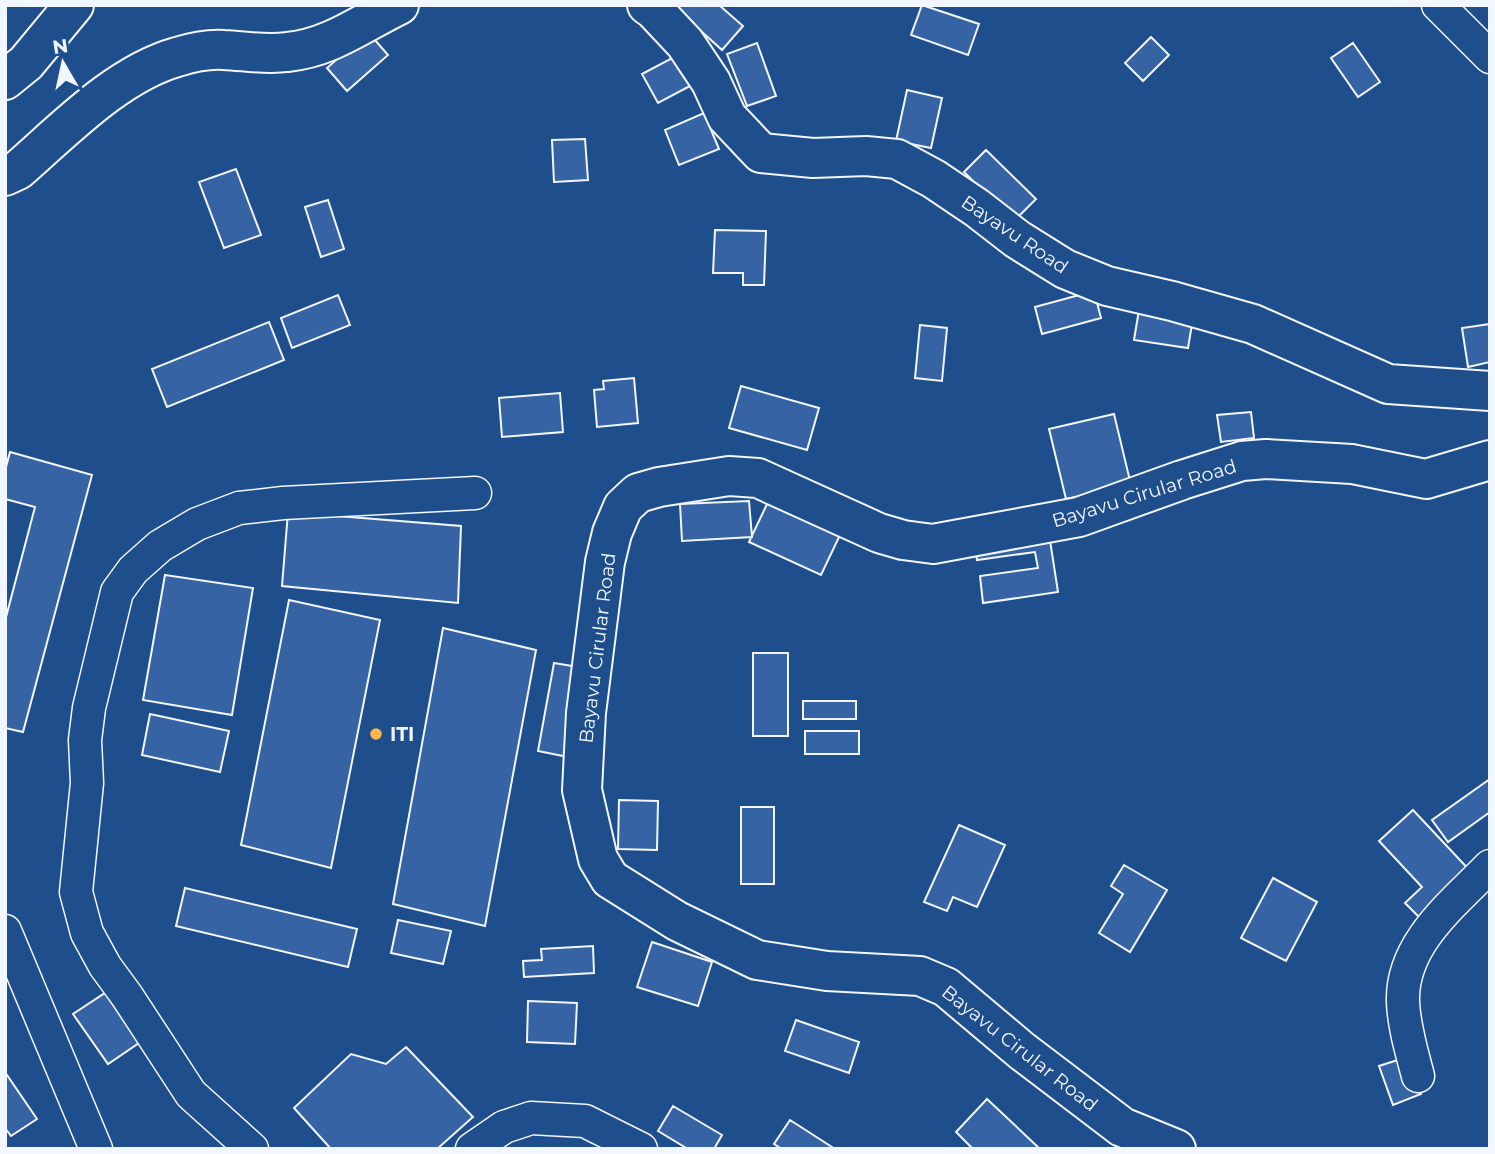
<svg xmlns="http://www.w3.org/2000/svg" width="1495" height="1154" viewBox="0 0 1495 1154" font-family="Montserrat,sans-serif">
  <rect width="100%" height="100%" fill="#1f4e8c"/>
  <path fill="#3563a3" stroke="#f2f6ff" stroke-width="2" d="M 672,5 L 719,5 L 743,26 L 722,50 Z
    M 922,5 L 979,24 L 968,55 L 911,35 Z
    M 368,32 L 388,55 L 347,91 L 327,68 Z
    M 1151,37 L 1169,55 L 1143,81 L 1125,63 Z
    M 757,43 L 776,96 L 747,106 L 727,54 Z
    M 1353,43 L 1380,82 L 1358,97 L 1331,58 Z
    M 674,57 L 690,86 L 658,103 L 642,74 Z
    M 907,90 L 942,98 L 931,148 L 896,141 Z
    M 704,113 L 719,149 L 679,165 L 665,130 Z
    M 585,139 L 588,180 L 554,182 L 552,140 Z
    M 986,150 L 1036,199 L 1014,221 L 964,172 Z
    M 236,169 L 261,235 L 224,248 L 199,182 Z
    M 328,200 L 344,249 L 321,257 L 305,207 Z
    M 715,230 L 766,231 L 764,285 L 743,285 L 743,273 L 713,273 Z
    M 1094,291 L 1101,318 L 1042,334 L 1035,307 Z
    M 338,295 L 350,325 L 292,348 L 281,318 Z
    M 1139,310 L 1193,318 L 1188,348 L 1134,340 Z
    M 269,322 L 284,360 L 167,407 L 152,369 Z
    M 1490,324 L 1490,362 L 1468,367 L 1462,328 Z
    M 920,325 L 947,328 L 942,381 L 915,378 Z
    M 634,378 L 638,423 L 597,427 L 594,390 L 604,389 L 603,381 Z
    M 741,386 L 819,408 L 807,450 L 729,428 Z
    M 560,393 L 563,432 L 502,437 L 499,398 Z
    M 1251,412 L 1254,438 L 1221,442 L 1217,415 Z
    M 1114,414 L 1131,485 L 1066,499 L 1049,429 Z
    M 10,452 L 92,475 L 23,732 L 5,728 L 5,621 L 35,507 L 5,499 L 5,471 Z
    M 749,501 L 752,537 L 682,541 L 680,504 Z
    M 768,502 L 840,535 L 821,575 L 749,542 Z
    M 288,512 L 461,526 L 458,603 L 282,586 Z
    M 1049,534 L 1058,592 L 983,603 L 980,576 L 1038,568 L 1035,552 L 977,560 L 975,545 Z
    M 165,575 L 253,588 L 232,715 L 143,700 Z
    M 289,600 L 380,620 L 331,868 L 241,845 Z
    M 443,628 L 536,650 L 485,926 L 393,904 Z
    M 753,653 L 788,653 L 788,736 L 753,736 Z
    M 554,663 L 585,668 L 568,757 L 538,751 Z
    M 803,701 L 856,701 L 856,719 L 803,719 Z
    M 150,714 L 229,731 L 220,772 L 142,755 Z
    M 805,731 L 859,731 L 859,754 L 805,754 Z
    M 1490,779 L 1490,812 L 1448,842 L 1432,820 Z
    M 619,800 L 658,801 L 657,850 L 618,849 Z
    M 741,807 L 774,807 L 774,884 L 741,884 Z
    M 1413,810 L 1474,875 L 1424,922 L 1405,903 L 1422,887 L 1379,841 Z
    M 959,825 L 1005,845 L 977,907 L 953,897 L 947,911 L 924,902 Z
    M 1124,865 L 1167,890 L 1130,952 L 1099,933 L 1123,894 L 1111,886 Z
    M 1273,878 L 1317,902 L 1286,961 L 1241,938 Z
    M 185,888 L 357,929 L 348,967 L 176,926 Z
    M 398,920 L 451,931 L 443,964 L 391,953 Z
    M 652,942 L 712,962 L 698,1006 L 637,987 Z
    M 593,946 L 594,973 L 524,977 L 523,961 L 542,960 L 541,949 Z
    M 105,993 L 139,1043 L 108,1064 L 73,1014 Z
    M 528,1001 L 577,1003 L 575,1044 L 527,1042 Z
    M 796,1020 L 859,1042 L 849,1073 L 785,1051 Z
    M 406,1047 L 473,1117 L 437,1149 L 331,1149 L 294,1108 L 351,1054 L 386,1064 Z
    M 1407,1057 L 1421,1094 L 1393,1105 L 1379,1066 Z
    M 7,1075 L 37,1119 L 11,1136 L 5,1128 L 5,1076 Z
    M 987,1099 L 1040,1149 L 973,1149 L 956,1132 Z
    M 673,1106 L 722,1135 L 714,1149 L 688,1149 L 658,1131 Z
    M 790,1120 L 835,1149 L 782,1149 L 774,1144 Z"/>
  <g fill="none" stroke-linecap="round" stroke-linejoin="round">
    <defs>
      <path id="minor" d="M 1438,5 L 1490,57
        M 5,931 L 96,1149
        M 1418,1076 C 1412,1053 1404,1027 1403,1002 C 1401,944 1453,904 1490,866
        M 252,1149 L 191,1094 L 127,996 L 105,966 L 87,933 L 76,892 L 87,783 L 85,740 L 89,708 L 117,592 L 133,570 L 160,546 L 197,524 L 239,508 L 283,503 L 475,493
        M 472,1149 L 504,1127 L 531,1118 L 585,1121 L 641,1149"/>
      <path id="tertiary" d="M 647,5 L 654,10 L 685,43 L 711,82 L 727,117 L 761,153 L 813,158 L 866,156 L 897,159 L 934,179 L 977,208 L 1017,239 L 1065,269 L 1107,286 L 1172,301 L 1253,324 L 1388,384 L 1490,391
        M 5,176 L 18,170 C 64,130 117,74 177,57 C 190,53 210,49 224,50 C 245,51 266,55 287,52 C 330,48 362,23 399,5
        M 1176,1149 L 1122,1127 L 1022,1051 L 946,987 L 920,976 L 827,971 L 757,960 L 677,921 L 610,879 L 598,859 L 582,790 L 586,713 L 605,562 L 612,533 L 623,507 L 638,493 L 659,487 L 729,476 L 758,478 L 879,533 L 903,540 L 933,544 L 1079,517 L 1182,480 L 1242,461 L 1266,459 L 1352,464 L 1426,479 L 1490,460"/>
      <path id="primary" d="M 5,80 L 26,63 L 74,5"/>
    </defs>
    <use href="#minor" stroke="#f2f6ff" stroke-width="35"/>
    <use href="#tertiary" stroke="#f2f6ff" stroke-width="42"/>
    <use href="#primary" stroke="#f2f6ff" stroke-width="42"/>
    <use href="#minor" stroke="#1f4e8c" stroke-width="32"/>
    <use href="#tertiary" stroke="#1f4e8c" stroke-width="38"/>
    <use href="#primary" stroke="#1f4e8c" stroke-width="38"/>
  </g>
  <circle fill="#ffb74d" stroke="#1f4e8c" stroke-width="2.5" cx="376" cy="734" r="7"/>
  <g text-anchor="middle" stroke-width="5" stroke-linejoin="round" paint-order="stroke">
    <g font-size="19" fill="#f2f6ff" stroke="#1f4e8c">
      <text transform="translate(1015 234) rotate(34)" y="7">Bayavu Road</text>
      <text transform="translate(1144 493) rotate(-17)" y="7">Bayavu Cirular Road</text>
      <text transform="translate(597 648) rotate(-83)" y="7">Bayavu Cirular Road</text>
      <text transform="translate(1020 1048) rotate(38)" y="7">Bayavu Cirular Road</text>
    </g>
    <g font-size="19" font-weight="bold" fill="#f2f6ff" stroke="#1f4e8c" text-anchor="start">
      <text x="390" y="741">ITI</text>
    </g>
  </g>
  <rect width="1495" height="1154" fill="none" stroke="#f2f6ff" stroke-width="14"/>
  <g transform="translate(63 63) rotate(351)" stroke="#1f4e8c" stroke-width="5" paint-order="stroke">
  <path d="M0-5L12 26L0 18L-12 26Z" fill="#f2f6ff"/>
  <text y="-10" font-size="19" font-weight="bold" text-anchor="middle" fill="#f2f6ff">N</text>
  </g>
</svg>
